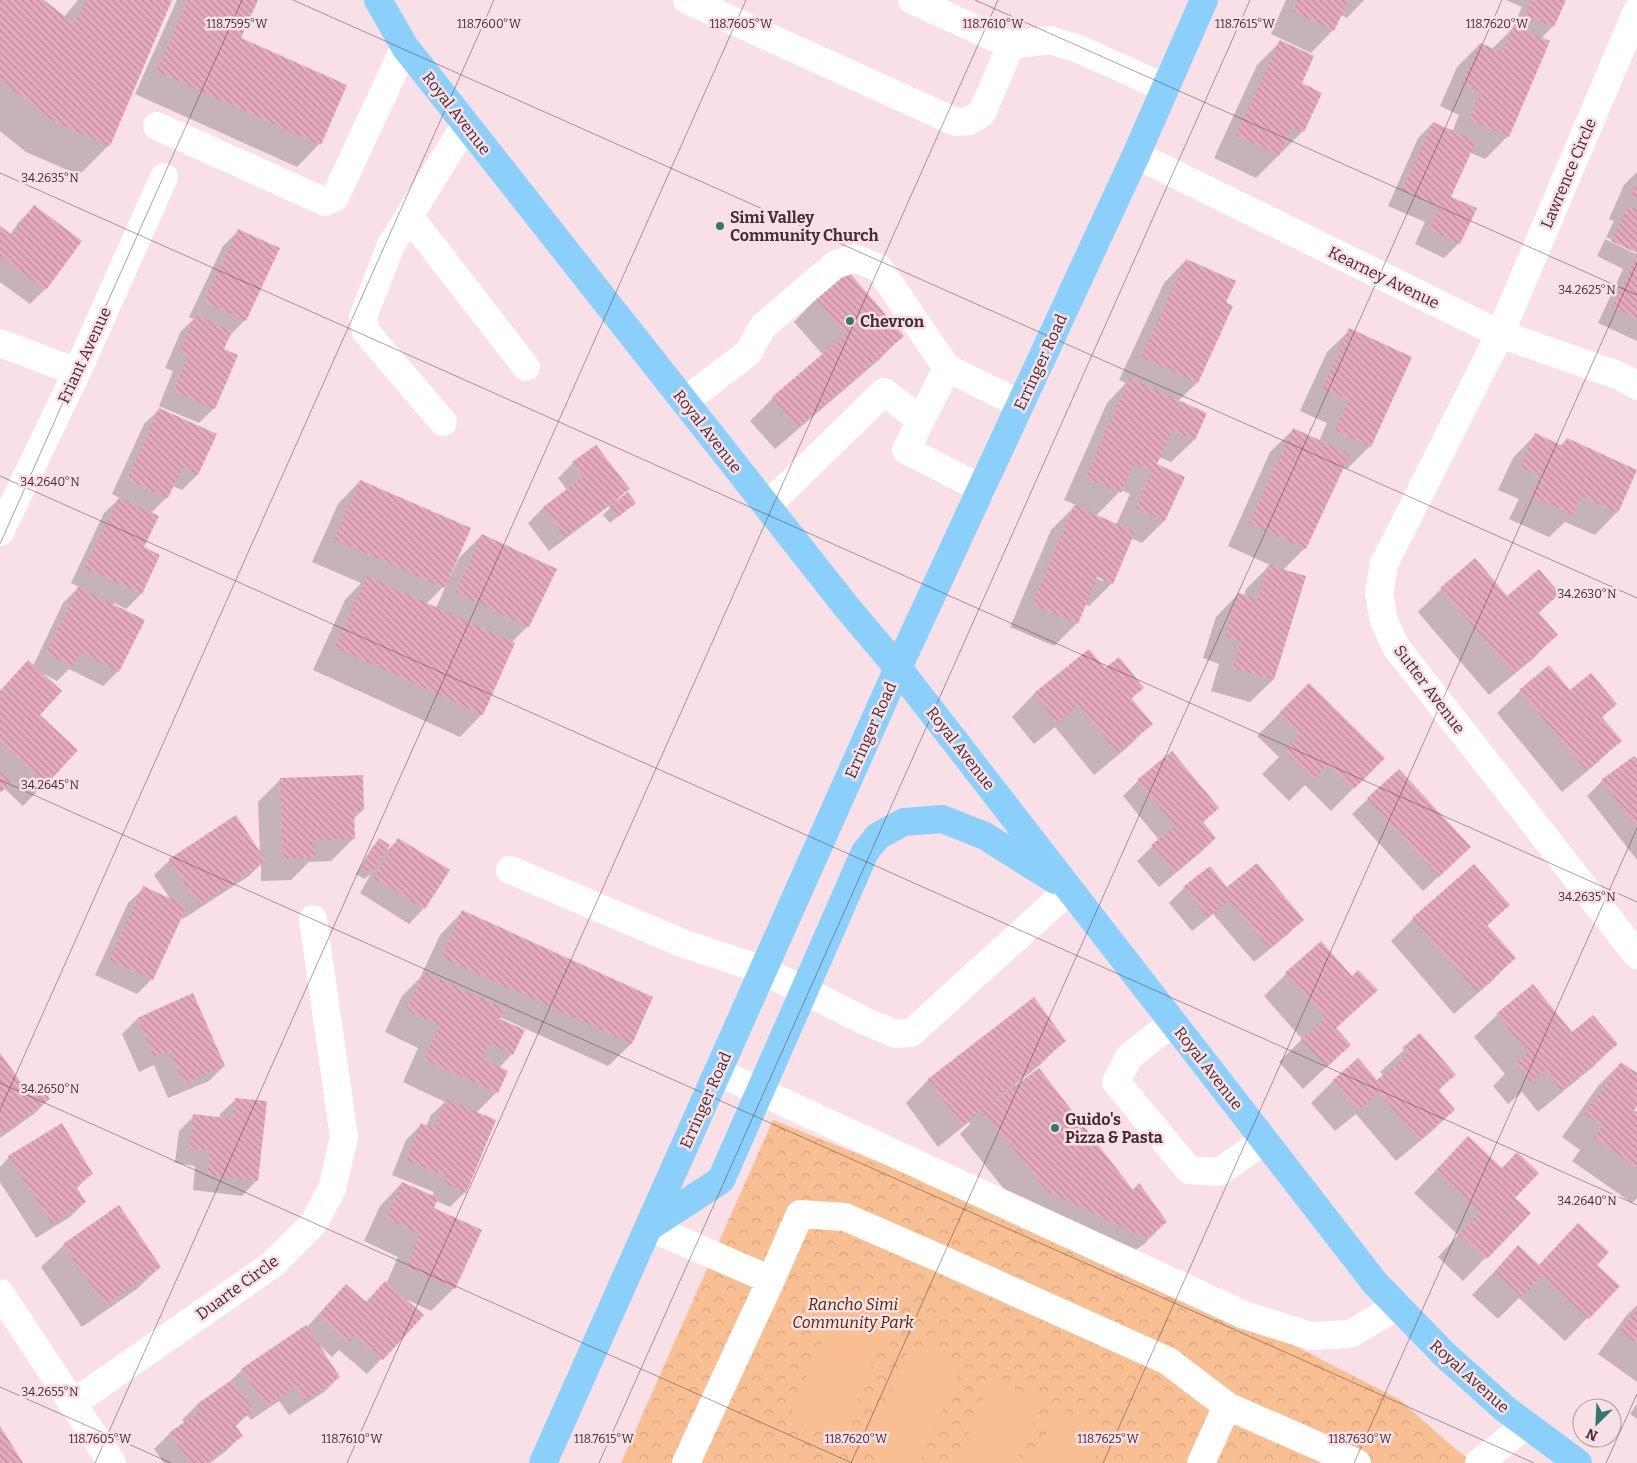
<svg xmlns="http://www.w3.org/2000/svg" width="1637" height="1463" viewBox="0 0 1637 1463" font-family="Bitter,serif">
  <defs>
    <pattern id="park-crowns" width="20" height="18" patternUnits="userSpaceOnUse" patternTransform="scale(1.25)"><rect width="20" height="18" fill="#f7bf92"/><path d="M2 6a3 3 0 1 1 6 0M12 15a3 3 0 1 1 6 0" fill="none" stroke="#d5a47e"/></pattern>
    <pattern id="building-back-hatch" width="6" height="6" patternUnits="userSpaceOnUse" patternTransform="scale(1.25)"><rect width="6" height="6" fill="#e5abbc"/><path d="M-1 5l2 2M0 0l6 6M5-1l2 2" fill="none" stroke="#bb8c9a"/></pattern>
  </defs>
  <rect width="100%" height="100%" fill="#f8e0e6"/>
  <path fill="url(#park-crowns)" d="M 773,1120 L 1146,1269 L 1400,1400 L 1454,1448 L 1474,1463 L 621,1463 Z"/>
  <path fill="#f7bf92" d="M 836,1310 L 886,1332 L 839,1441 L 789,1418 Z
    M 911,1344 L 961,1366 L 919,1463 L 889,1463 L 864,1452 Z
    M 992,1379 L 1042,1402 L 1015,1463 L 955,1463 Z
    M 1057,1408 L 1107,1430 L 1093,1463 L 1033,1463 Z"/>
  <path fill="#0003" fill-rule="evenodd" d="M 0,0 L 42,0 L 64,17 L 78,0 L 171,0 L 109,145 L 79,175 L 26,152 L 0,131 Z
    M 177,0 L 257,0 L 240,38 L 346,86 L 319,144 L 297,167 L 135,94 Z
    M 1286,0 L 1364,0 L 1347,18 L 1341,15 L 1333,30 L 1311,53 L 1271,34 Z
    M 1506,0 L 1564,0 L 1553,26 L 1541,39 L 1508,136 L 1485,159 L 1469,152 L 1449,197 L 1459,243 L 1444,258 L 1415,244 L 1425,222 L 1388,206 L 1418,138 L 1433,123 L 1452,132 L 1459,115 L 1440,106 L 1457,67 L 1480,44 L 1492,49 L 1512,29 L 1522,7 Z
    M 1280,42 L 1300,84 L 1303,131 L 1256,178 L 1214,158 L 1257,65 Z
    M 1637,172 L 1637,341 L 1598,323 L 1623,269 L 1597,256 L 1614,221 L 1609,219 L 1624,185 ZM 1606,237 L 1636,251 L 1636,254 L 1605,239 Z
    M 34,207 L 45,289 L 30,304 L 0,282 L 0,229 L 10,235 L 19,222 Z
    M 238,231 L 245,320 L 230,335 L 223,349 L 214,408 L 199,423 L 159,406 L 173,371 L 165,368 L 181,331 L 194,319 L 189,317 L 223,246 Z
    M 1186,260 L 1224,303 L 1232,307 L 1197,383 L 1178,401 L 1205,413 L 1194,440 L 1171,462 L 1159,457 L 1156,465 L 1164,521 L 1142,543 L 1131,538 L 1112,583 L 1089,606 L 1085,604 L 1077,623 L 1054,646 L 1010,627 L 1051,530 L 1076,505 L 1064,500 L 1107,403 L 1126,383 L 1119,380 L 1164,283 ZM 1121,490 L 1130,494 L 1116,525 L 1096,516 ZM 1092,573 L 1103,578 L 1103,581 L 1091,576 Z
    M 816,299 L 902,336 L 880,359 L 775,449 L 750,421 L 773,398 L 823,355 L 794,322 Z
    M 1350,330 L 1370,446 L 1347,469 L 1342,467 L 1305,548 L 1283,570 L 1273,680 L 1250,702 L 1211,691 L 1219,664 L 1203,658 L 1216,617 L 1238,594 L 1244,596 L 1246,589 L 1270,565 L 1228,546 L 1270,452 L 1293,430 L 1319,441 L 1327,423 L 1300,411 L 1327,352 Z
    M 160,409 L 215,435 L 197,475 L 182,490 L 173,486 L 167,497 L 151,513 L 143,548 L 159,556 L 141,594 L 126,609 L 114,603 L 113,606 L 118,671 L 103,686 L 69,669 L 57,681 L 42,673 L 38,715 L 77,750 L 23,806 L 4,788 L 0,792 L 0,691 L 28,662 L 33,666 L 63,603 L 79,587 L 71,583 L 104,513 L 120,498 L 112,494 L 144,424 Z
    M 1535,435 L 1560,446 L 1567,439 L 1617,512 L 1595,535 L 1565,522 L 1549,537 L 1509,519 L 1519,499 L 1498,490 L 1513,458 Z
    M 573,463 L 628,488 L 616,501 L 617,502 L 634,503 L 610,523 L 603,515 L 610,508 L 609,506 L 549,551 L 528,523 L 543,508 L 567,490 L 558,478 Z
    M 360,481 L 450,577 L 459,558 L 482,535 L 528,626 L 511,643 L 482,714 L 460,737 L 313,670 L 345,600 L 361,583 L 312,562 L 338,504 ZM 447,583 L 436,608 L 426,604 Z
    M 1475,560 L 1507,598 L 1558,594 L 1538,614 L 1556,635 L 1534,658 L 1489,695 L 1418,612 L 1441,589 Z
    M 1089,651 L 1104,670 L 1142,688 L 1131,699 L 1151,724 L 1128,747 L 1094,775 L 1055,727 L 1034,744 L 1012,717 L 1034,694 Z
    M 1309,684 L 1383,758 L 1331,811 L 1305,785 L 1289,801 L 1262,774 L 1279,757 L 1257,736 Z
    M 1520,691 L 1570,692 L 1616,704 L 1601,718 L 1620,741 L 1597,763 L 1562,792 L 1497,713 Z
    M 1637,761 L 1637,860 L 1587,796 L 1602,781 Z
    M 1399,770 L 1470,847 L 1423,891 L 1352,814 Z
    M 281,779 L 363,810 L 353,819 L 354,838 L 331,861 L 309,862 L 291,880 L 261,881 L 261,864 L 249,876 L 183,919 L 181,916 L 152,979 L 137,994 L 95,975 L 128,903 L 144,888 L 171,900 L 154,875 L 170,860 L 236,817 L 260,854 L 258,802 Z
    M 1138,781 L 1218,808 L 1202,823 L 1215,838 L 1200,853 L 1159,887 L 1137,861 L 1159,840 L 1123,796 Z
    M 379,840 L 385,852 L 398,840 L 424,908 L 409,924 L 360,893 L 371,874 L 364,879 L 356,874 L 372,847 Z
    M 1184,888 L 1227,889 L 1302,920 L 1287,935 L 1254,962 L 1213,914 L 1192,931 L 1169,903 Z
    M 1508,905 L 1487,926 L 1514,958 L 1492,981 L 1454,1014 L 1391,941 L 1413,919 Z
    M 462,912 L 652,998 L 631,1044 L 608,1066 L 500,1017 L 498,1020 L 512,1054 L 499,1068 L 507,1071 L 497,1092 L 476,1113 L 465,1192 L 450,1207 L 436,1201 L 432,1208 L 454,1288 L 431,1311 L 403,1298 L 422,1315 L 367,1374 L 339,1350 L 332,1357 L 319,1345 L 339,1377 L 324,1392 L 289,1415 L 279,1401 L 251,1420 L 247,1415 L 235,1427 L 241,1436 L 226,1451 L 210,1463 L 164,1463 L 154,1449 L 169,1434 L 185,1423 L 182,1420 L 198,1404 L 227,1384 L 242,1370 L 306,1328 L 346,1285 L 366,1303 L 386,1284 L 398,1257 L 364,1241 L 380,1206 L 402,1183 L 432,1197 L 434,1192 L 392,1175 L 406,1140 L 421,1125 L 426,1127 L 431,1115 L 445,1102 L 403,1082 L 418,1048 L 385,1032 L 402,996 L 420,978 L 440,935 Z
    M 1286,974 L 1352,978 L 1376,990 L 1335,1029 L 1349,1045 L 1303,1089 L 1279,1062 L 1302,1039 L 1264,996 Z
    M 192,995 L 224,1066 L 209,1081 L 168,1098 L 154,1065 L 139,1072 L 122,1034 L 137,1019 Z
    M 1033,999 L 1064,1041 L 1041,1064 L 1015,1085 L 1166,1222 L 1143,1245 L 1121,1260 L 1024,1214 L 960,1134 L 970,1124 L 969,1122 L 938,1147 L 906,1103 L 928,1080 Z
    M 1497,1015 L 1572,1034 L 1616,1044 L 1593,1067 L 1538,1112 L 1522,1092 L 1508,1104 L 1493,1086 L 1505,1074 L 1474,1037 Z
    M 1420,1035 L 1454,1075 L 1438,1091 L 1454,1110 L 1431,1132 L 1396,1161 L 1356,1114 L 1335,1131 L 1311,1103 L 1334,1080 L 1377,1082 L 1384,1076 L 1380,1072 Z
    M 0,1055 L 28,1094 L 49,1099 L 34,1114 L 0,1138 Z
    M 1621,1063 L 1637,1075 L 1637,1104 L 1632,1110 L 1637,1114 L 1637,1198 L 1632,1203 L 1572,1161 L 1580,1150 L 1562,1137 L 1598,1086 Z
    M 236,1099 L 257,1180 L 242,1196 L 193,1190 L 195,1166 L 175,1163 L 179,1131 L 194,1116 L 220,1119 L 220,1114 Z
    M 9,1157 L 92,1173 L 76,1189 L 85,1202 L 70,1217 L 36,1238 L 0,1182 L 0,1167 Z
    M 1446,1160 L 1513,1198 L 1529,1213 L 1463,1281 L 1438,1257 L 1458,1235 L 1414,1193 Z
    M 64,1245 L 160,1267 L 137,1289 L 82,1327 L 41,1267 Z
    M 1518,1247 L 1539,1266 L 1595,1265 L 1618,1286 L 1565,1341 L 1519,1298 L 1498,1319 L 1472,1295 Z
    M 1637,1305 L 1637,1382 L 1598,1354 L 1626,1316 Z
    M 1637,1404 L 1637,1419 L 1630,1414 Z"/>
  <path fill="url(#building-back-hatch)" d="M 0,0 L 44,0 L 73,23 L 80,14 L 86,0 L 172,0 L 110,146 L 55,122 L 0,79 Z
    M 188,0 L 258,0 L 241,38 L 347,85 L 321,145 L 156,71 Z
    M 1298,0 L 1349,0 L 1334,31 L 1292,11 Z
    M 1532,0 L 1566,0 L 1554,27 L 1526,15 Z
    M 1514,26 L 1550,41 L 1509,137 L 1469,120 L 1481,92 L 1462,83 L 1480,43 L 1502,52 Z
    M 1280,40 L 1314,56 L 1302,83 L 1322,93 L 1304,132 L 1293,127 L 1279,156 L 1236,135 Z
    M 1433,122 L 1476,141 L 1451,197 L 1477,208 L 1460,244 L 1429,229 L 1440,207 L 1402,190 Z
    M 1637,183 L 1637,199 L 1631,196 Z
    M 34,205 L 82,241 L 46,290 L 0,256 L 0,226 L 12,235 Z
    M 1628,206 L 1637,210 L 1637,253 L 1611,241 Z
    M 238,229 L 280,248 L 246,321 L 204,301 Z
    M 1637,255 L 1637,319 L 1612,307 Z
    M 1186,259 L 1236,281 L 1226,302 L 1233,306 L 1198,383 L 1141,357 Z
    M 848,271 L 904,336 L 798,427 L 772,397 L 846,334 L 815,298 Z
    M 196,315 L 232,331 L 224,349 L 238,355 L 215,409 L 173,391 L 188,356 L 179,352 Z
    M 1349,328 L 1412,357 L 1371,447 L 1335,430 L 1349,400 L 1322,388 Z
    M 1129,378 L 1207,413 L 1195,440 L 1172,430 L 1157,464 L 1185,477 L 1165,521 L 1136,508 L 1152,471 L 1134,463 L 1121,493 L 1086,477 Z
    M 159,408 L 217,434 L 198,475 L 182,468 L 168,498 L 127,479 Z
    M 1293,428 L 1350,454 L 1306,549 L 1249,523 Z
    M 1535,433 L 1563,446 L 1567,438 L 1637,470 L 1618,513 L 1581,496 L 1573,515 L 1531,496 L 1540,476 L 1520,467 Z
    M 596,445 L 630,489 L 565,537 L 543,507 L 583,477 L 572,462 Z
    M 360,480 L 471,528 L 445,588 L 334,539 Z
    M 628,492 L 636,503 L 618,517 L 610,506 Z
    M 119,497 L 159,516 L 144,547 L 160,555 L 142,594 L 85,568 Z
    M 1074,505 L 1135,532 L 1113,584 L 1097,577 L 1078,624 L 1032,604 Z
    M 482,534 L 557,569 L 529,627 L 455,592 Z
    M 1475,558 L 1507,596 L 1539,569 L 1560,594 L 1538,612 L 1558,635 L 1513,673 L 1440,588 Z
    M 1268,565 L 1306,576 L 1274,680 L 1233,668 L 1241,641 L 1225,636 L 1238,593 L 1258,599 Z
    M 367,576 L 515,643 L 483,715 L 335,647 Z
    M 78,587 L 145,620 L 119,672 L 80,652 L 73,666 L 46,653 Z
    M 1089,649 L 1105,668 L 1119,657 L 1144,688 L 1131,698 L 1153,724 L 1117,753 L 1079,705 L 1057,723 L 1034,693 Z
    M 28,660 L 62,691 L 40,715 L 78,750 L 47,784 L 0,742 L 0,691 Z
    M 1549,665 L 1570,690 L 1591,673 L 1617,704 L 1602,717 L 1622,741 L 1586,770 L 1519,690 Z
    M 1309,683 L 1385,758 L 1354,789 L 1328,764 L 1313,779 L 1284,751 L 1300,734 L 1279,713 Z
    M 1172,751 L 1219,808 L 1203,822 L 1216,838 L 1175,873 L 1151,845 L 1175,826 L 1137,780 Z
    M 1634,756 L 1637,759 L 1637,826 L 1601,780 Z
    M 0,769 L 11,783 L 0,793 Z
    M 1399,769 L 1471,847 L 1439,877 L 1367,798 Z
    M 363,775 L 364,810 L 354,811 L 355,839 L 314,840 L 315,858 L 283,859 L 280,778 Z
    M 236,815 L 266,861 L 199,905 L 169,859 Z
    M 379,838 L 390,845 L 372,873 L 362,867 Z
    M 398,838 L 450,870 L 425,909 L 374,878 Z
    M 1257,863 L 1304,920 L 1269,948 L 1229,900 L 1208,917 L 1183,887 L 1210,866 L 1227,887 Z
    M 1474,864 L 1510,905 L 1487,925 L 1516,958 L 1477,992 L 1412,918 Z
    M 143,886 L 187,906 L 153,980 L 109,960 Z
    M 462,910 L 653,997 L 632,1044 L 441,957 Z
    M 1321,941 L 1352,976 L 1358,970 L 1378,990 L 1336,1028 L 1351,1045 L 1327,1067 L 1301,1039 L 1325,1017 L 1285,973 Z
    M 424,972 L 505,1009 L 500,1019 L 525,1030 L 513,1055 L 490,1043 L 482,1059 L 508,1071 L 498,1093 L 424,1059 L 440,1025 L 406,1009 Z
    M 1533,984 L 1572,1032 L 1593,1015 L 1618,1044 L 1561,1090 L 1545,1070 L 1531,1082 L 1515,1063 L 1528,1052 L 1496,1014 Z
    M 193,993 L 225,1066 L 184,1084 L 169,1051 L 154,1057 L 137,1018 Z
    M 1034,997 L 1066,1041 L 962,1126 L 928,1079 Z
    M 1420,1033 L 1456,1075 L 1438,1089 L 1455,1110 L 1419,1140 L 1379,1092 L 1358,1110 L 1333,1080 L 1358,1058 L 1377,1080 L 1407,1055 L 1402,1048 Z
    M 0,1053 L 29,1093 L 40,1084 L 50,1099 L 2,1134 L 0,1130 Z
    M 1621,1062 L 1637,1073 L 1637,1106 L 1634,1110 L 1637,1112 L 1637,1168 L 1594,1137 L 1602,1126 L 1584,1114 Z
    M 1039,1068 L 1133,1190 L 1139,1183 L 1167,1222 L 1145,1238 L 1047,1191 L 982,1110 Z
    M 235,1098 L 267,1101 L 258,1181 L 207,1175 L 210,1151 L 190,1149 L 193,1114 L 233,1119 Z
    M 446,1099 L 496,1120 L 466,1193 L 446,1184 L 448,1177 L 406,1160 L 421,1123 L 434,1128 Z
    M 62,1123 L 93,1174 L 75,1185 L 86,1202 L 52,1224 L 8,1156 Z
    M 1468,1136 L 1502,1168 L 1517,1152 L 1539,1173 L 1515,1198 L 1531,1213 L 1487,1259 L 1459,1234 L 1480,1211 L 1436,1170 Z
    M 402,1182 L 438,1198 L 434,1208 L 482,1230 L 455,1289 L 406,1266 L 420,1234 L 386,1218 Z
    M 119,1205 L 161,1267 L 105,1305 L 63,1244 Z
    M 1578,1223 L 1609,1252 L 1597,1265 L 1620,1286 L 1589,1319 L 1542,1276 L 1522,1297 L 1494,1272 L 1518,1245 L 1539,1265 Z
    M 385,1281 L 424,1315 L 383,1360 L 355,1336 L 348,1343 L 318,1315 L 346,1284 L 366,1302 Z
    M 1637,1307 L 1637,1343 L 1620,1331 Z
    M 306,1325 L 340,1377 L 305,1401 L 295,1387 L 266,1406 L 241,1369 Z
    M 232,1380 L 254,1411 L 234,1424 L 243,1436 L 205,1463 L 190,1463 L 169,1433 L 201,1410 L 197,1404 Z
    M 0,1426 L 23,1463 L 0,1463 Z"/>
  <g fill="none" stroke-linecap="round" stroke-linejoin="round">
    <path stroke="#fff" stroke-width="28" d="M 687,0 L 956,122 L 969,121 L 982,113 L 1011,45
      M 912,0 L 1011,45 L 1050,40 L 1079,49 L 1165,88
      M 1637,11 L 1500,334 L 1384,564 L 1379,593 L 1384,621 L 1396,647 L 1637,955
      M 157,126 L 325,202 L 335,197 L 405,47
      M 1136,155 L 1500,334 L 1620,376 L 1637,386
      M 409,216 L 526,367
      M 0,343 L 77,372
      M 947,368 L 906,450 L 982,489
      M 685,401 L 748,353 L 763,326 L 835,265 L 854,258 L 879,268 L 947,368 L 1020,404
      M 443,422 L 366,332 L 363,317 L 391,245 L 466,124
      M 768,505 L 884,392 L 921,420
      M 0,532 L 77,372 L 164,177
      M 510,870 L 682,943 L 763,970 L 867,1022 L 895,1034 L 911,1033 L 1070,889
      M 1173,1022 L 1129,1057 L 1116,1082 L 1189,1170 L 1219,1172 L 1265,1140
      M 718,1072 L 1244,1315 L 1311,1336 L 1350,1334 L 1398,1306
      M 649,1227 L 771,1280 L 800,1214 L 845,1217 L 939,1258 L 1168,1361 L 1227,1406
      M 0,1293 L 112,1463
      M 72,1404 L 273,1264 L 313,1224 L 332,1189 L 344,1137 L 313,919
      M 686,1463 L 771,1280
      M 1201,1463 L 1227,1406 L 1357,1463
      M 1479,1463 L 1526,1425"/>
    <path stroke="#8bd0fa" stroke-width="28" d="M 378,0 L 405,47 L 845,605 L 898,668 L 1375,1283 L 1445,1355 L 1504,1408 L 1578,1463
      M 649,1227 L 721,1180 L 865,852 L 878,836 L 904,822 L 942,819 L 985,836 L 1055,880
      M 543,1463 L 898,668 L 1136,155 L 1204,0"/>
  </g>
  <path fill="none" stroke="#442d34" stroke-width="1" stroke-opacity="0.45" d="M 293,0 L 1637,598M 975,0 L 1637,295M 0,173 L 1637,902M 0,476 L 1637,1205M 0,544 L 242,0M 0,780 L 1534,1463M 0,1083 L 852,1463M 0,1110 L 494,0M 0,1387 L 171,1463M 95,1463 L 746,0M 347,1463 L 998,0M 599,1463 L 1250,0M 851,1463 L 1502,0M 1103,1463 L 1637,263M 1354,1463 L 1637,828M 1606,1463 L 1637,1394"/>
  <g fill="#33776b" stroke="#f8e0e6" stroke-width="2">
    <circle cx="720" cy="226" r="5"/>
    <circle cx="850" cy="321" r="5"/>
    <circle cx="1055" cy="1128" r="5"/>
  </g>
  <g text-anchor="middle" stroke-width="5" stroke-linejoin="round" paint-order="stroke">
    <g font-size="16" fill="#442d34" stroke="#f8e0e6">
      <text transform="translate(457 113) rotate(52)" y="6">Royal Avenue</text>
      <text transform="translate(1568 173) rotate(-67)" y="6">Lawrence Circle</text>
      <text transform="translate(1384 277) rotate(26)" y="6">Kearney Avenue</text>
      <text transform="translate(84 355) rotate(-65)" y="6">Friant Avenue</text>
      <text transform="translate(1040 362) rotate(-65)" y="6">Erringer Road</text>
      <text transform="translate(708 431) rotate(52)" y="6">Royal Avenue</text>
      <text transform="translate(1430 689) rotate(53)" y="6">Sutter Avenue</text>
      <text transform="translate(870 730) rotate(-66)" y="6">Erringer Road</text>
      <text transform="translate(961 748) rotate(52)" y="6">Royal Avenue</text>
      <text transform="translate(1209 1068) rotate(52)" y="6">Royal Avenue</text>
      <text transform="translate(705 1100) rotate(-66)" y="6">Erringer Road</text>
      <text transform="translate(237 1287) rotate(-36)" y="6">Duarte Circle</text>
      <text transform="translate(1470 1376) rotate(42)" y="6">Royal Avenue</text>
    </g>
    <g font-size="16" font-weight="bold" fill="#442d34" stroke="#f8e0e6" text-anchor="start">
      <text x="730" y="223">Simi Valley<tspan x="730" dy="18">Community Church</tspan></text>
      <text x="860" y="327">Chevron</text>
      <text x="1065" y="1125">Guido's<tspan x="1065" dy="18">Pizza &amp; Pasta</tspan></text>
    </g>
    <g font-size="16" font-style="italic" fill="#502900" stroke="#f8e0e6">
      <text x="853" y="1310">Rancho Simi<tspan x="853" dy="18">Community Park</tspan></text>
    </g>
  </g>
  <g font-size="12" text-anchor="middle" fill="#442d34" stroke="#f8e0e6" stroke-width="5" stroke-linejoin="round" paint-order="stroke">
    <text x="237" y="28">118.7595°W</text>
    <text x="489" y="28">118.7600°W</text>
    <text x="993" y="28">118.7610°W</text>
    <text x="1497" y="28">118.7620°W</text>
    <text x="741" y="28">118.7605°W</text>
    <text x="1245" y="28">118.7615°W</text>
    <text x="50" y="182">34.2635°N</text>
    <text x="1587" y="294">34.2625°N</text>
    <text x="50" y="486">34.2640°N</text>
    <text x="1587" y="598">34.2630°N</text>
    <text x="50" y="789">34.2645°N</text>
    <text x="1587" y="901">34.2635°N</text>
    <text x="50" y="1093">34.2650°N</text>
    <text x="1587" y="1205">34.2640°N</text>
    <text x="50" y="1396">34.2655°N</text>
    <text x="100" y="1443">118.7605°W</text>
    <text x="352" y="1443">118.7610°W</text>
    <text x="604" y="1443">118.7615°W</text>
    <text x="856" y="1443">118.7620°W</text>
    <text x="1108" y="1443">118.7625°W</text>
    <text x="1360" y="1443">118.7630°W</text>
  </g>
  <g transform="translate(1597 1423) rotate(204)"><circle r="24" fill="#f8e0e6" stroke="#b0989f"/>
  <path d="M0-4L9 19L0 12L-9 19Z" fill="#33776b"/>
  <text y="-8" font-size="14" font-weight="bold" text-anchor="middle" fill="#442d34">N</text>
  </g>
</svg>
